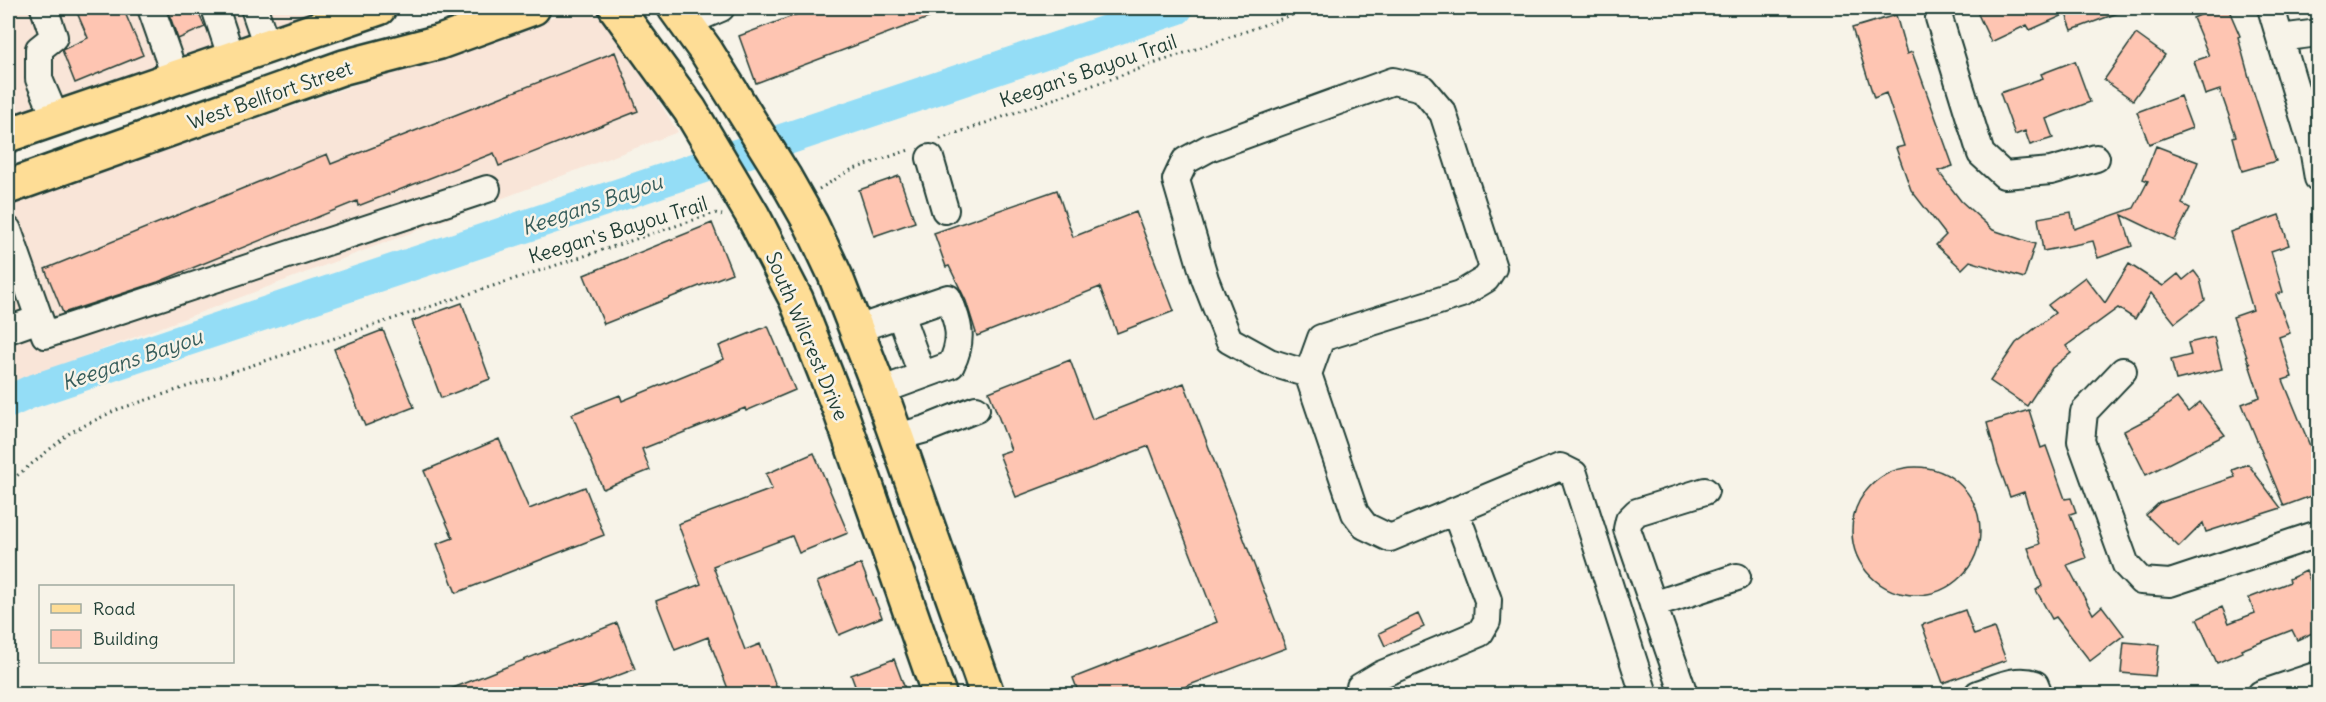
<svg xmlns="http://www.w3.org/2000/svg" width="2326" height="702" viewBox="0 0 2326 702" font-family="Delius,sans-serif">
  <rect width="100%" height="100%" fill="#f7f3e8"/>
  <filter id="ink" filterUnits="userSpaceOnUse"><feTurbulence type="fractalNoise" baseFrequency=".0167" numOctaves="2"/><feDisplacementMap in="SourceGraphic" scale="12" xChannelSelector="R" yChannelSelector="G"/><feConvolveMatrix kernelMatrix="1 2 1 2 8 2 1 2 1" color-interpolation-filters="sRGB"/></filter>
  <g filter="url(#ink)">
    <path fill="#f9e5d8" d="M 8,8 L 331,8 L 8,120 Z
      M 579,8 L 599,8 L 678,132 L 8,385 L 8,204 Z"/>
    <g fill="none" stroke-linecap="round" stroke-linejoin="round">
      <path stroke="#94ddf6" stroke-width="33" d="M 8,402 L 30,392 L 1177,8"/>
    </g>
    <path fill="#fec5b2" stroke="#1f3d34" stroke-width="1.5" d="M 75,8 L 123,8 L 143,55 L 75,83 L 62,50 L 88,38 Z
      M 167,8 L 196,8 L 205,27 L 178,39 Z
      M 814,8 L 952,8 L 952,9 L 756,83 L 739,36 Z
      M 1987,8 L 2125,8 L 2126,10 L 2072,30 L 2066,14 L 2030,30 L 2027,25 L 1991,42 L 1977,12 Z
      M 2217,8 L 2228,8 L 2240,36 L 2238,37 L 2250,81 L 2276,161 L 2242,171 L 2233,137 L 2236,136 L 2220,90 L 2205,95 L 2194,61 L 2209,56 L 2193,18 Z
      M 1896,15 L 1907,54 L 1912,52 L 1953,166 L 1938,171 L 1961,201 L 1993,230 L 2035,244 L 2024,278 L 1970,261 L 1962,269 L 1936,245 L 1946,235 L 1911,190 L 1896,148 L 1904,146 L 1886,93 L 1874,98 L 1852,28 Z
      M 2136,34 L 2165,55 L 2133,100 L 2104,80 Z
      M 615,52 L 638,111 L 499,166 L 494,153 L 358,206 L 357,201 L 158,282 L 63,313 L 45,269 L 327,154 L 331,164 Z
      M 2075,61 L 2090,102 L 2046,119 L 2053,138 L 2030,145 L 2025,131 L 2015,135 L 2000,93 L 2043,78 L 2041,74 Z
      M 2180,96 L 2192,128 L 2149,144 L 2137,112 Z
      M 2156,146 L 2198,162 L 2182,204 L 2190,208 L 2174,240 L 2122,215 L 2132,246 L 2098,258 L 2093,241 L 2043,251 L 2038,218 L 2071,212 L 2074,229 L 2134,208 L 2148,181 L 2143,179 Z
      M 899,176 L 915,222 L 874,236 L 859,190 Z
      M 1057,190 L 1073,237 L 1136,212 L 1174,311 L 1117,333 L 1100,287 L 977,336 L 966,301 L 949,266 L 946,267 L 934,233 Z
      M 2279,215 L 2289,245 L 2271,251 L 2283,292 L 2276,295 L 2290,333 L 2279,337 L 2292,377 L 2283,380 L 2319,468 L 2319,493 L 2284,506 L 2242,404 L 2260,397 L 2249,364 L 2251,362 L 2249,363 L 2233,317 L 2253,310 L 2230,232 Z
      M 712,223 L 732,273 L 604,324 L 584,275 Z
      M 2129,264 L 2163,286 L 2178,274 L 2183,280 L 2194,271 L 2200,279 L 2205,300 L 2175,323 L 2151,293 L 2135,319 L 2118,308 L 2066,346 L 2071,353 L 2052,368 L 2027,406 L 1990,381 L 2016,343 L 2055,313 L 2048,305 L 2085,277 L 2105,303 Z
      M 462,303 L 490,379 L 441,398 L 412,321 Z
      M 768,326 L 795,390 L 746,411 L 745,408 L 642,449 L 650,470 L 603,489 L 572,414 L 620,395 L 622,401 L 724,359 L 719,346 Z
      M 383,330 L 414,407 L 365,426 L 334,349 Z
      M 2214,337 L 2222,369 L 2176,380 L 2171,360 L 2191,355 L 2188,343 Z
      M 1070,360 L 1092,419 L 1184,383 L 1286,648 L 1166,694 L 1079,694 L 1073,678 L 1217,622 L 1149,446 L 1016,497 L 999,454 L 1011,450 L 989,392 Z
      M 2177,398 L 2188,412 L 2200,402 L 2225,435 L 2146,475 L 2124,431 L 2151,417 Z
      M 2029,410 L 2041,448 L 2046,446 L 2065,499 L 2071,498 L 2076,512 L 2070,514 L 2086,558 L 2067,565 L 2093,614 L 2102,606 L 2124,635 L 2090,661 L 2056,617 L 2052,619 L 2036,590 L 2042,586 L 2028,548 L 2040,544 L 2024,492 L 2010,497 L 1998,464 L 1987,423 Z
      M 499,439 L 529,509 L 585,487 L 604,535 L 456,593 L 437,544 L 453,538 L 424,471 Z
      M 814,453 L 848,533 L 799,553 L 792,536 L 713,566 L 745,650 L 760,644 L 779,694 L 730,694 L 708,637 L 675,650 L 656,601 L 701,584 L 678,524 L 772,489 L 766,474 Z
      M 2248,464 L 2281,508 L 2206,532 L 2203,523 L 2179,547 L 2146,515 L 2159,503 L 2235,477 L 2232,470 Z
      M1852 531a64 64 0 1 1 128 0a64 64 0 1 1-128 0Z
      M 861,564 L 882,617 L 839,635 L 817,582 Z
      M 2306,571 L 2310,580 L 2319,576 L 2319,630 L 2297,640 L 2292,630 L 2241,650 L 2242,652 L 2217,663 L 2197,619 L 2222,607 L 2229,623 L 2255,613 L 2249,598 L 2290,582 L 2289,579 Z
      M 1965,610 L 1974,635 L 1994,628 L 2006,660 L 1943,683 L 1922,625 Z
      M 1418,614 L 1424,627 L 1385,646 L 1379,633 Z
      M 617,623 L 635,669 L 569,694 L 438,694 Z
      M 2124,642 L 2159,645 L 2155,676 L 2121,673 Z
      M 894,659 L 907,694 L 858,694 L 851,675 Z"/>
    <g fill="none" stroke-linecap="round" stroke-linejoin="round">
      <defs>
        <path id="minor" d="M 44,8 L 54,37 L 39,49 L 39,79 L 56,119
          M 151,8 L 176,79
          M 215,8 L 232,59
          M 254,8 L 267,46
          M 1941,8 L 1939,18 L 1981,154 L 2004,175 L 2051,171 L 2096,158
          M 2271,8 L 2313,148 L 2318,178
          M 686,23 L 721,8
          M 2280,38 L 2318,33
          M 930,158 L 945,210
          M 8,230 L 45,335 L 487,189
          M 900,314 L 922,375
          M 857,329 L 948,298 C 959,323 964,339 951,365 L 880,391
          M 8,330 L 39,319
          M 2123,371 L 2084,412 L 2081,441 L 2126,565 L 2141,581 L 2170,583 L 2318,534
          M 1308,374 L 1269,362 L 1229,340 L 1205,279 L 1176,180 L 1185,161 L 1209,148 L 1393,81 L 1422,88 L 1443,113 L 1493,268 L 1486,279 L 1461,294 L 1321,338 L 1308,374 L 1355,513 L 1365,526 L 1390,538 L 1560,467 L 1574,474 L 1644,694
          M 897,437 L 926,429 L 976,409
          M 1653,605 L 1737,577
          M 1359,694 L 1360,687 L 1380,675 L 1480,633 L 1487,621 L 1488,600 L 1455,511
          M 1684,694 L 1627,529 L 1629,520 L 1637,512 L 1705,491
          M 1978,694 C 1996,688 2016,677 2035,684 L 2039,694
          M 2261,694 L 2318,675"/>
        <path id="major" d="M 616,8 L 690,110 L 753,216 L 796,299 L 841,413 L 939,694
          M 675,8 L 706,51 L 785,178 L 811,224 L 835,275 L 882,396 L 987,694
          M 8,135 L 379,8
          M 8,187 L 344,67 L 440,42 L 533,8"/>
      </defs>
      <use href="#minor" stroke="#1f3d34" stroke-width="30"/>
      <use href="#major" stroke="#1f3d34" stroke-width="38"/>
      <path stroke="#1f3d34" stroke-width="3" stroke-dasharray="1.5 4.5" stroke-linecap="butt" d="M 940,139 L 1312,8
        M 819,189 L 851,170 L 912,149
        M 8,483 L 71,432 L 116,410 L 715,213 L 722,215"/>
      <use href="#minor" stroke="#f7f3e8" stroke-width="26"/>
      <use href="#major" stroke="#fedd96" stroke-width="33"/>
    </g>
  </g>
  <g text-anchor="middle" stroke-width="5" stroke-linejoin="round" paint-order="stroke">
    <g font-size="20" fill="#1f3d34" stroke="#f7f3e8">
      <text transform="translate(1088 71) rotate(-19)" y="7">Keegan's Bayou Trail</text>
      <text transform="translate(270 95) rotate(-19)" y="7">West Bellfort Street</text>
      <text transform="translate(618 230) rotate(-17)" y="7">Keegan's Bayou Trail</text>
      <text transform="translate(807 336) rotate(67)" y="7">South Wilcrest Drive</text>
    </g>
    <g font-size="21" font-style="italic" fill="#365d5b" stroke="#f7f3e8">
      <text transform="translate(592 205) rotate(-19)" y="7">Keegans Bayou</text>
      <text transform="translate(132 360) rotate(-19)" y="7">Keegans Bayou</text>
    </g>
  </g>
  <rect width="2326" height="702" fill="none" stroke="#f7f3e8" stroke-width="30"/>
  <rect x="15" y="15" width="2296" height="672" fill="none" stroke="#1f3d34" stroke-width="2" filter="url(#ink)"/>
  <rect x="39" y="585" width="195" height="78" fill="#f7f3e8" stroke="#a1aaa0" stroke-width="1.5"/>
  <rect x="51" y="604" width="30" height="9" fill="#fedd96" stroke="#a1aaa0" stroke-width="1.5"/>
  <text x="93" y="615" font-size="18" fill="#1f3d34">Road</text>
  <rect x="51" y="630" width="30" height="18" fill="#fec5b2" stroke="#a1aaa0" stroke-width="1.5"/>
  <text x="93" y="645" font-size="18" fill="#1f3d34">Building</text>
</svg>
